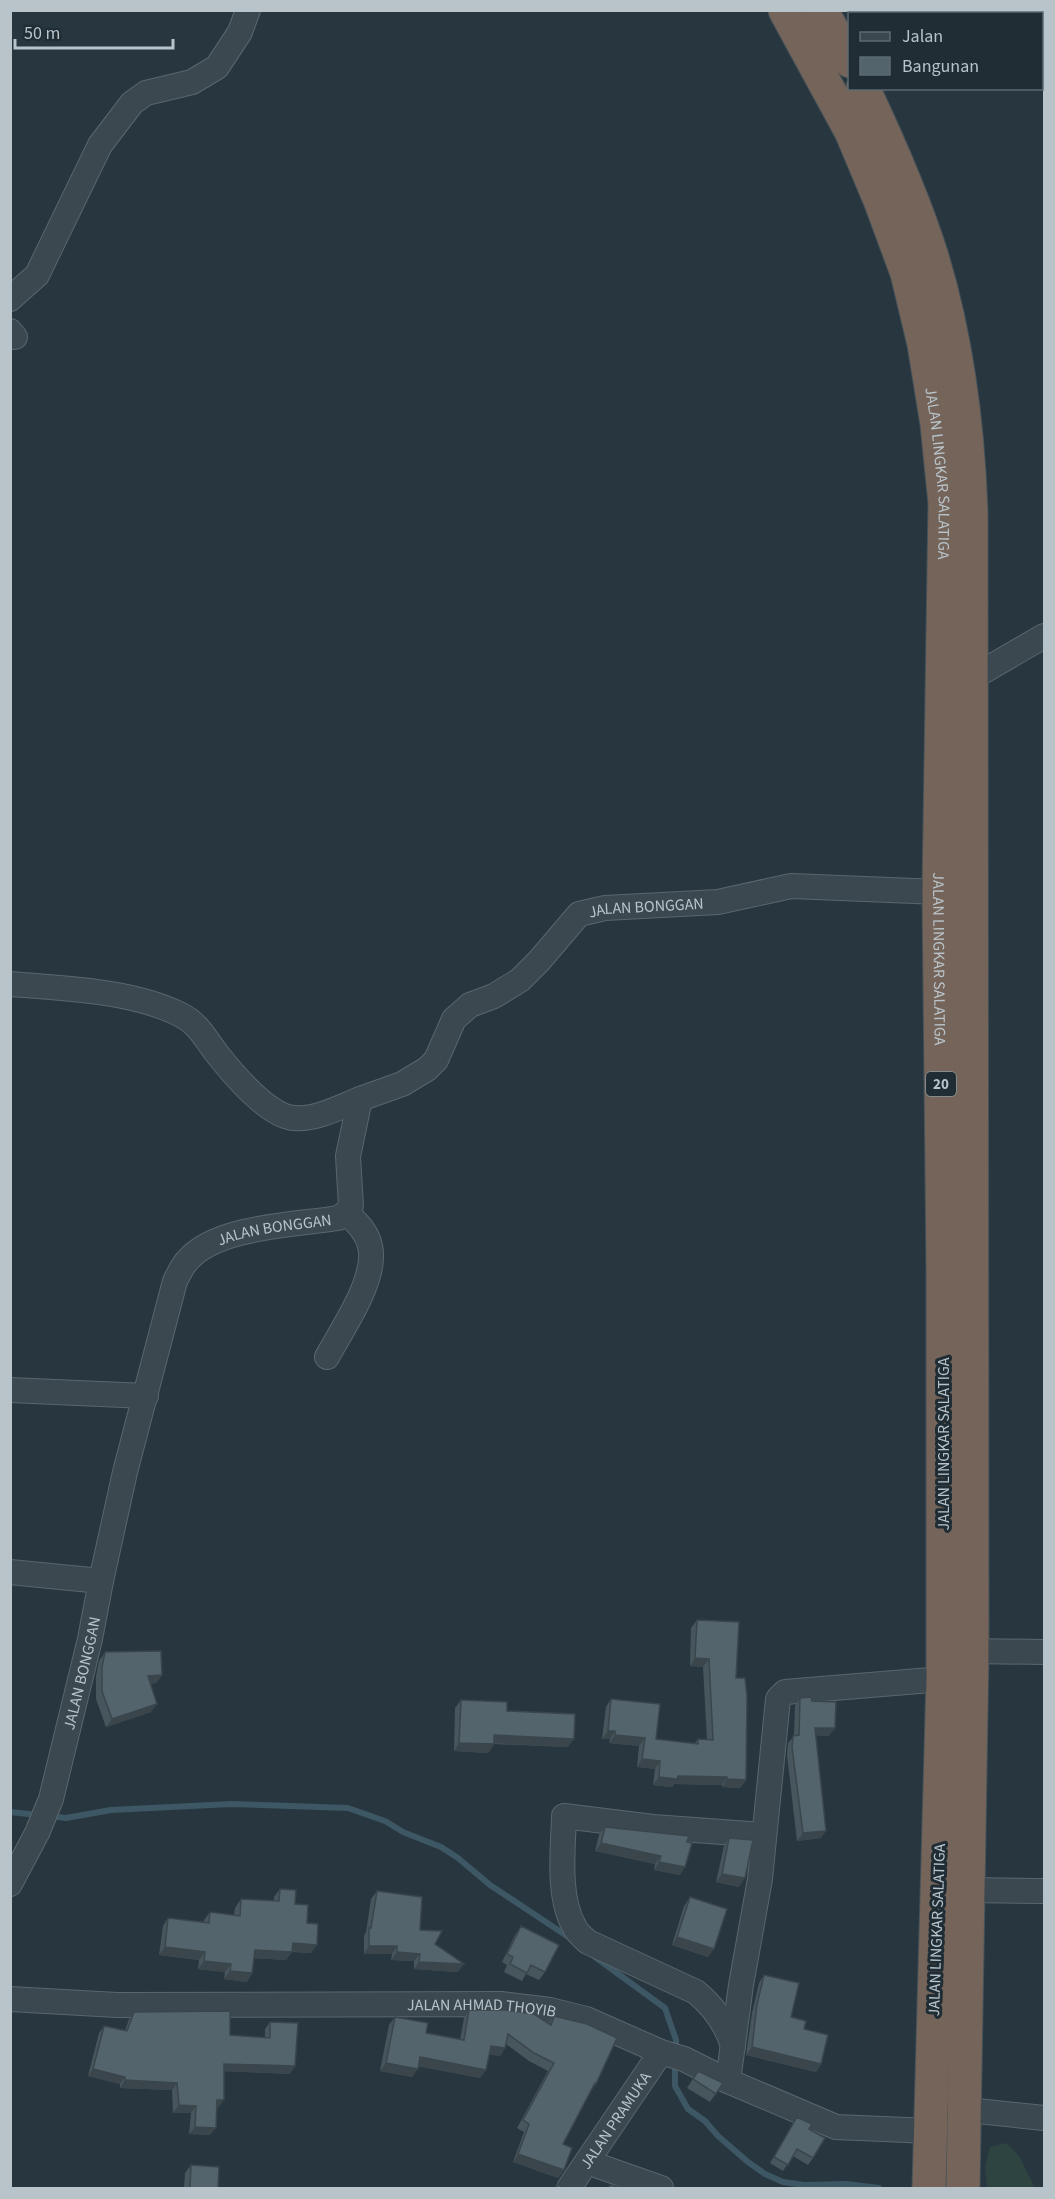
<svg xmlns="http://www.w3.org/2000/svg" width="1055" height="2199" viewBox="0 0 1055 2199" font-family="'Source Sans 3',sans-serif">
  <rect width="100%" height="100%" fill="#28373f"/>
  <path fill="#2d4440" d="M 1006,2143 L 1019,2156 L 1035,2188 L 987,2188 L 985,2166 L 990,2147 Z"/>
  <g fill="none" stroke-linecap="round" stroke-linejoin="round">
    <path stroke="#3d5765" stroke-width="6" d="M 10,1812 L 38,1815
      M 49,1816 L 66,1818 L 111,1810 L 231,1804 L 348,1808 L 385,1821 L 403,1832 L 441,1847 L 458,1858 L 490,1885 L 570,1938
      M 595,1957 L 665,2008 L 676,2040 L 676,2051
      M 675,2061 L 675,2086 L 688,2109 L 705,2121 L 718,2136 L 748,2162 L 765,2174 L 783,2182 L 804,2185 L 846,2184 L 879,2188"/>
    <defs>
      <g id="street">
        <path d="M 10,299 L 37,275 L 100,145 L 132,103 L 146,93 L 192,82 L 217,67 L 240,32 L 248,10"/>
        <path d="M 10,331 L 15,337"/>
        <path d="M 970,679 L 1044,636"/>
        <path d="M 10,984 C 63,988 135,991 181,1015 C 199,1024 206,1040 218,1055 C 233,1074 268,1116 294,1118 C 316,1120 340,1107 360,1099"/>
        <path d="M 327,1357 C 342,1329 378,1278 370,1246 C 367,1232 357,1222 346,1213"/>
        <path d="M 10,1390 L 146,1396"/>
        <path d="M 10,1572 L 101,1581"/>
        <path d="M 972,1651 L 1044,1652"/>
        <path id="s1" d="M 10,1884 L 37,1833 L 51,1799 L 90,1639 L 101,1581 L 125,1472 L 175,1281 C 179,1274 182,1266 187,1261 C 216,1226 296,1225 338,1218 L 346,1213 L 351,1206 L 348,1156 L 360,1099 L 402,1084 L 427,1069 L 436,1060 L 454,1019 L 470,1005 L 494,996 L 520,980 L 539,961 L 579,914 L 605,908 L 718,902 L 791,886 L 939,892"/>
        <path d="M 969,1890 L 1044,1891"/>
        <path id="s2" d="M 10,1999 L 117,2005 L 501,2004 L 550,2010 L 586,2019 L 661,2052 L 684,2059 L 728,2081 L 836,2127 L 930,2131"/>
        <path d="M 733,2046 C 726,2023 714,2007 696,1992 L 588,1942 C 584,1938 578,1934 575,1928 C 557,1897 563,1851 564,1816 L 653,1827 L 764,1835"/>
        <path d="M 728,2081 L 741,1985 L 760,1879 L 778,1699 L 785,1692 L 943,1679"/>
        <path d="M 948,2108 L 1044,2118"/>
        <path d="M 587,2162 L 661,2188"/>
        <path id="s3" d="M 569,2188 L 661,2052"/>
      </g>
      <g id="highway">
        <path id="s4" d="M 785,10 L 851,131 L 880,200 L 907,273 L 924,344 L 937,424 L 945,503 L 939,892 L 943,1267 L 943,1679 L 929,2188"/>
        <path d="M 821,10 L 850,61"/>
        <path d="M 863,88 C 889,143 914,199 932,257 C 957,339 968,427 971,512 L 972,1651 L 963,2188"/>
      </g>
    </defs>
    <use href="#street" stroke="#5a666d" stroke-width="26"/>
    <use href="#highway" stroke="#47535a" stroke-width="35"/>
    <use href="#street" stroke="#3c484f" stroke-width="24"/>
    <use href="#highway" stroke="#756459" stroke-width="33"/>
  </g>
  <path fill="#47565d" d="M 697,1620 L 736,1678 L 746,1780 L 740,1788 L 722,1787 L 722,1785 L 674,1784 L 672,1787 L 653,1785 L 655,1769 L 637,1767 L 639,1746 L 609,1743 L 610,1739 L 602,1739 L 606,1707 L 611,1699 L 656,1739 L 695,1743 L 698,1739 L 707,1740 L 703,1667 L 690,1666 L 691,1628 Z
    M 105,1652 L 162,1675 L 156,1683 L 150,1684 L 151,1712 L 106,1727 L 96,1699 L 96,1676 L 99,1661 Z
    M 800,1698 L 812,1701 L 829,1736 L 815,1735 L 821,1838 L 797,1841 L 787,1755 L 788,1743 L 794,1736 L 795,1706 Z
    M 461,1700 L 507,1711 L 568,1747 L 494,1744 L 488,1753 L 454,1751 L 455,1708 Z
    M 605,1827 L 689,1836 L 680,1875 L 654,1870 L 655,1864 L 595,1851 L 599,1835 Z
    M 729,1838 L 739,1887 L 716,1882 L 724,1846 Z
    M 280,1889 L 295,1904 L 307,1923 L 311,1953 L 292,1952 L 286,1960 L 254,1958 L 252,1973 L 247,1982 L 224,1979 L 225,1972 L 198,1969 L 199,1960 L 159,1955 L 163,1926 L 168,1918 L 204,1922 L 204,1920 L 210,1912 L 234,1915 L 235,1908 L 241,1899 L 274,1901 L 274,1897 Z
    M 377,1891 L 435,1944 L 458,1972 L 414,1969 L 414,1961 L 391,1960 L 392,1954 L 364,1954 L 364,1936 L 366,1932 L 371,1899 Z
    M 690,1897 L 708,1957 L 672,1945 L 684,1906 Z
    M 521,1926 L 545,1972 L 539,1980 L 526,1974 L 522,1981 L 504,1972 L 507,1965 L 502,1962 L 515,1935 Z
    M 764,1975 L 791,2017 L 804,2029 L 821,2064 L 816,2072 L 746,2055 L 752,2013 L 759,1983 Z
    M 469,2010 L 548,2023 L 554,2016 L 596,2084 L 590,2092 L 563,2144 L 564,2170 L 558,2178 L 513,2162 L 524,2132 L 517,2128 L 548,2071 L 529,2061 L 506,2044 L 505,2048 L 500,2056 L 489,2054 L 486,2070 L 480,2078 L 419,2066 L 412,2077 L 380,2071 L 389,2025 L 395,2017 L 426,2033 L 460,2040 L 464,2018 Z
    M 134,2012 L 230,2035 L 265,2038 L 265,2029 L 270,2022 L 290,2074 L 224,2071 L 218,2108 L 216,2108 L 210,2135 L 189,2134 L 191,2113 L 173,2113 L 172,2090 L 120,2088 L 120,2084 L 88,2076 L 99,2033 L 104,2026 L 125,2031 L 129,2019 Z
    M 698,2071 L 723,2083 L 710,2102 L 687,2088 Z
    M 797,2117 L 809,2129 L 813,2158 L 808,2165 L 793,2156 L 783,2171 L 770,2163 Z
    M 191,2165 L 218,2188 L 184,2188 L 185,2173 Z"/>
  <path fill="#3a464c" d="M 695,1658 L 709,1659 L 703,1667 L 690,1666 Z
    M 162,1675 L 156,1683 L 142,1684 L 148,1676 Z
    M 157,1704 L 151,1712 L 106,1727 L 112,1719 Z
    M 815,1728 L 835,1728 L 829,1736 L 809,1735 Z
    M 608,1731 L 615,1731 L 610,1739 L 602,1739 Z
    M 494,1735 L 574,1739 L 568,1747 L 489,1743 Z
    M 615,1735 L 645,1738 L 639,1746 L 609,1743 Z
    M 459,1743 L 494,1744 L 488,1753 L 454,1751 Z
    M 642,1759 L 660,1761 L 655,1769 L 637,1767 Z
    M 678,1776 L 727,1777 L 722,1785 L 674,1784 L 672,1787 L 653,1785 L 659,1777 Z
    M 727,1779 L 746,1780 L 740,1788 L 722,1787 Z
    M 826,1831 L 821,1838 L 797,1841 L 803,1833 Z
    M 601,1843 L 661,1856 L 655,1864 L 595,1851 Z
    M 659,1862 L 685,1867 L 680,1875 L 654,1870 Z
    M 722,1874 L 745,1878 L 739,1887 L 716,1882 Z
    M 677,1937 L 714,1949 L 708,1957 L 672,1945 Z
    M 293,1943 L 317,1945 L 311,1953 L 287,1951 Z
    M 369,1946 L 397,1946 L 392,1954 L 364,1954 Z
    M 165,1947 L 205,1952 L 199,1960 L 159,1955 Z
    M 255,1950 L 292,1952 L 286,1960 L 250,1958 Z
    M 397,1952 L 420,1954 L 414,1961 L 391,1960 Z
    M 204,1961 L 231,1964 L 225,1972 L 198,1969 Z
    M 419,1962 L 464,1964 L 458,1972 L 414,1969 Z
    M 230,1971 L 252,1973 L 247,1982 L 224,1979 Z
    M 491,2046 L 505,2048 L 500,2056 L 485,2054 Z
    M 752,2047 L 821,2064 L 816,2072 L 746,2055 Z
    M 420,2057 L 486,2070 L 480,2078 L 415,2066 Z
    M 386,2063 L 418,2069 L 412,2077 L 380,2071 Z
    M 224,2064 L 295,2066 L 290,2074 L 218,2071 Z
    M 93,2069 L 125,2077 L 120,2084 L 88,2076 Z
    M 125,2080 L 177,2083 L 172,2090 L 120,2088 Z
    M 217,2100 L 224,2100 L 218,2108 L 211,2108 Z
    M 179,2105 L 196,2106 L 191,2113 L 173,2113 Z
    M 195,2127 L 216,2128 L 210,2135 L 189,2134 Z
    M 518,2154 L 564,2170 L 558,2178 L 513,2162 Z"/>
  <path fill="#53646c" stroke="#3a464c" stroke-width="1.5" d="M 697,1620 L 739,1622 L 736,1678 L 745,1678 L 747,1697 L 746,1780 L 727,1779 L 727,1777 L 678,1776 L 677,1779 L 659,1777 L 660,1761 L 642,1759 L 645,1738 L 615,1735 L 615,1731 L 608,1731 L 611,1699 L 660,1704 L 656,1739 L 698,1744 L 698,1739 L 713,1740 L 709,1659 L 695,1658 Z
    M 161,1651 L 162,1675 L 148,1676 L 157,1704 L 112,1719 L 102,1691 L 102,1667 L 105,1652 Z
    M 811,1697 L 812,1701 L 836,1702 L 835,1728 L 815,1728 L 826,1831 L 803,1833 L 792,1747 L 793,1736 L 799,1735 L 800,1698 Z
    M 461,1700 L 507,1702 L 507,1711 L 575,1714 L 574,1739 L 494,1735 L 494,1744 L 459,1743 Z
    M 605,1827 L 689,1836 L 687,1842 L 692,1843 L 685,1867 L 659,1862 L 661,1856 L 601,1843 Z
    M 729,1838 L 753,1840 L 745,1878 L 722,1874 Z
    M 280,1889 L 296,1890 L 295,1904 L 308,1905 L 307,1923 L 318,1924 L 317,1945 L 293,1943 L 292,1952 L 255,1950 L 252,1973 L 230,1971 L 231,1964 L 204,1961 L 205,1952 L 165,1947 L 168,1918 L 209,1923 L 210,1912 L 240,1916 L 241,1899 L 279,1901 Z
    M 377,1891 L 422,1897 L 420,1930 L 442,1931 L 435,1944 L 464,1964 L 419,1962 L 420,1954 L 397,1952 L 397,1946 L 369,1946 L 369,1928 L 371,1928 Z
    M 690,1897 L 727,1909 L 714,1949 L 677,1937 Z
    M 521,1926 L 559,1945 L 545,1972 L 531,1965 L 527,1973 L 510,1964 L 513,1957 L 507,1954 Z
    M 764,1975 L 799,1983 L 791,2017 L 806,2021 L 804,2029 L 828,2035 L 821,2064 L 752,2047 L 757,2005 Z
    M 469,2010 L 506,2010 L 534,2014 L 551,2025 L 554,2016 L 587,2024 L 617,2038 L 596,2084 L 595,2083 L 563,2144 L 572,2148 L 564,2170 L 518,2154 L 529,2124 L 523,2120 L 554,2063 L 534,2053 L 508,2034 L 505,2048 L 491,2046 L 486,2070 L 420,2057 L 418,2069 L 386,2063 L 395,2017 L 428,2023 L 426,2033 L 464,2040 Z
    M 230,2011 L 230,2035 L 270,2038 L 270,2022 L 298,2023 L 295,2066 L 224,2064 L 224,2100 L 217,2100 L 216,2128 L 195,2127 L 196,2106 L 179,2105 L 177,2083 L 125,2080 L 125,2077 L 93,2069 L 104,2026 L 127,2031 L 134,2012 Z
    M 698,2071 L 723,2083 L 716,2094 L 693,2079 Z
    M 797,2117 L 812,2124 L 809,2129 L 825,2138 L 813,2158 L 797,2149 L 788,2165 L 774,2157 Z
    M 191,2165 L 219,2167 L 218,2188 L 190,2188 Z
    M 558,2184 L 563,2188 L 557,2188 Z
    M 610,2185 L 624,2188 L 609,2188 Z"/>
  <g text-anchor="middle" stroke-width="6" stroke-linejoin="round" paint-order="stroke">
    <rect fill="#202d34" stroke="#8a969d" stroke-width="1.5" x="926" y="1072" width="30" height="24" rx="4.5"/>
    <g font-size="15" font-weight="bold" fill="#b8c3ca">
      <text x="941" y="1089">20</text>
    </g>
    <g font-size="16" fill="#b8c3ca" stroke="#202d34">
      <text dy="6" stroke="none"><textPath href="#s4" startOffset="494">JALAN LINGKAR SALATIGA</textPath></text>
      <text dy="6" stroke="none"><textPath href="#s1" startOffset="1302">JALAN BONGGAN</textPath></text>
      <text dy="6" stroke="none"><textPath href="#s4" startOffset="980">JALAN LINGKAR SALATIGA</textPath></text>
      <text dy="6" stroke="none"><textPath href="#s1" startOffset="746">JALAN BONGGAN</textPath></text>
      <text transform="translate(943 1444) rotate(-90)" y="6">JALAN LINGKAR SALATIGA</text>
      <text dy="6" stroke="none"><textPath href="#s1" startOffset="224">JALAN BONGGAN</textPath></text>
      <text transform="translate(936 1930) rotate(-88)" y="6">JALAN LINGKAR SALATIGA</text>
      <text dy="6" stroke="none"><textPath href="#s2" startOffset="472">JALAN AHMAD THOYIB</textPath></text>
      <text dy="6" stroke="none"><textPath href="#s3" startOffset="82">JALAN PRAMUKA</textPath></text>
    </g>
  </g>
  <rect width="1055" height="2199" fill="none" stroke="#b8c3ca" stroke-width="24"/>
  <rect x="848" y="12" width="195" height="78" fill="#202d34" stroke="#5d6970" stroke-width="1.5"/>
  <rect x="860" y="32" width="30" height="9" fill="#3c484f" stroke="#5d6970" stroke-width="1.5"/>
  <text x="902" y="42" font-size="18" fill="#b8c3ca">Jalan</text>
  <rect x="860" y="57" width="30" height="18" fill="#53646c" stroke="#5d6970" stroke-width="1.5"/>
  <text x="902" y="72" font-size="18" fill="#b8c3ca">Bangunan</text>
  <path d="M15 39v9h158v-9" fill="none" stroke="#b8c3ca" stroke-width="3"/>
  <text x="24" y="39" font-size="18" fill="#b8c3ca" stroke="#202d34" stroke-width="4.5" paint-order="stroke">50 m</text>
</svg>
